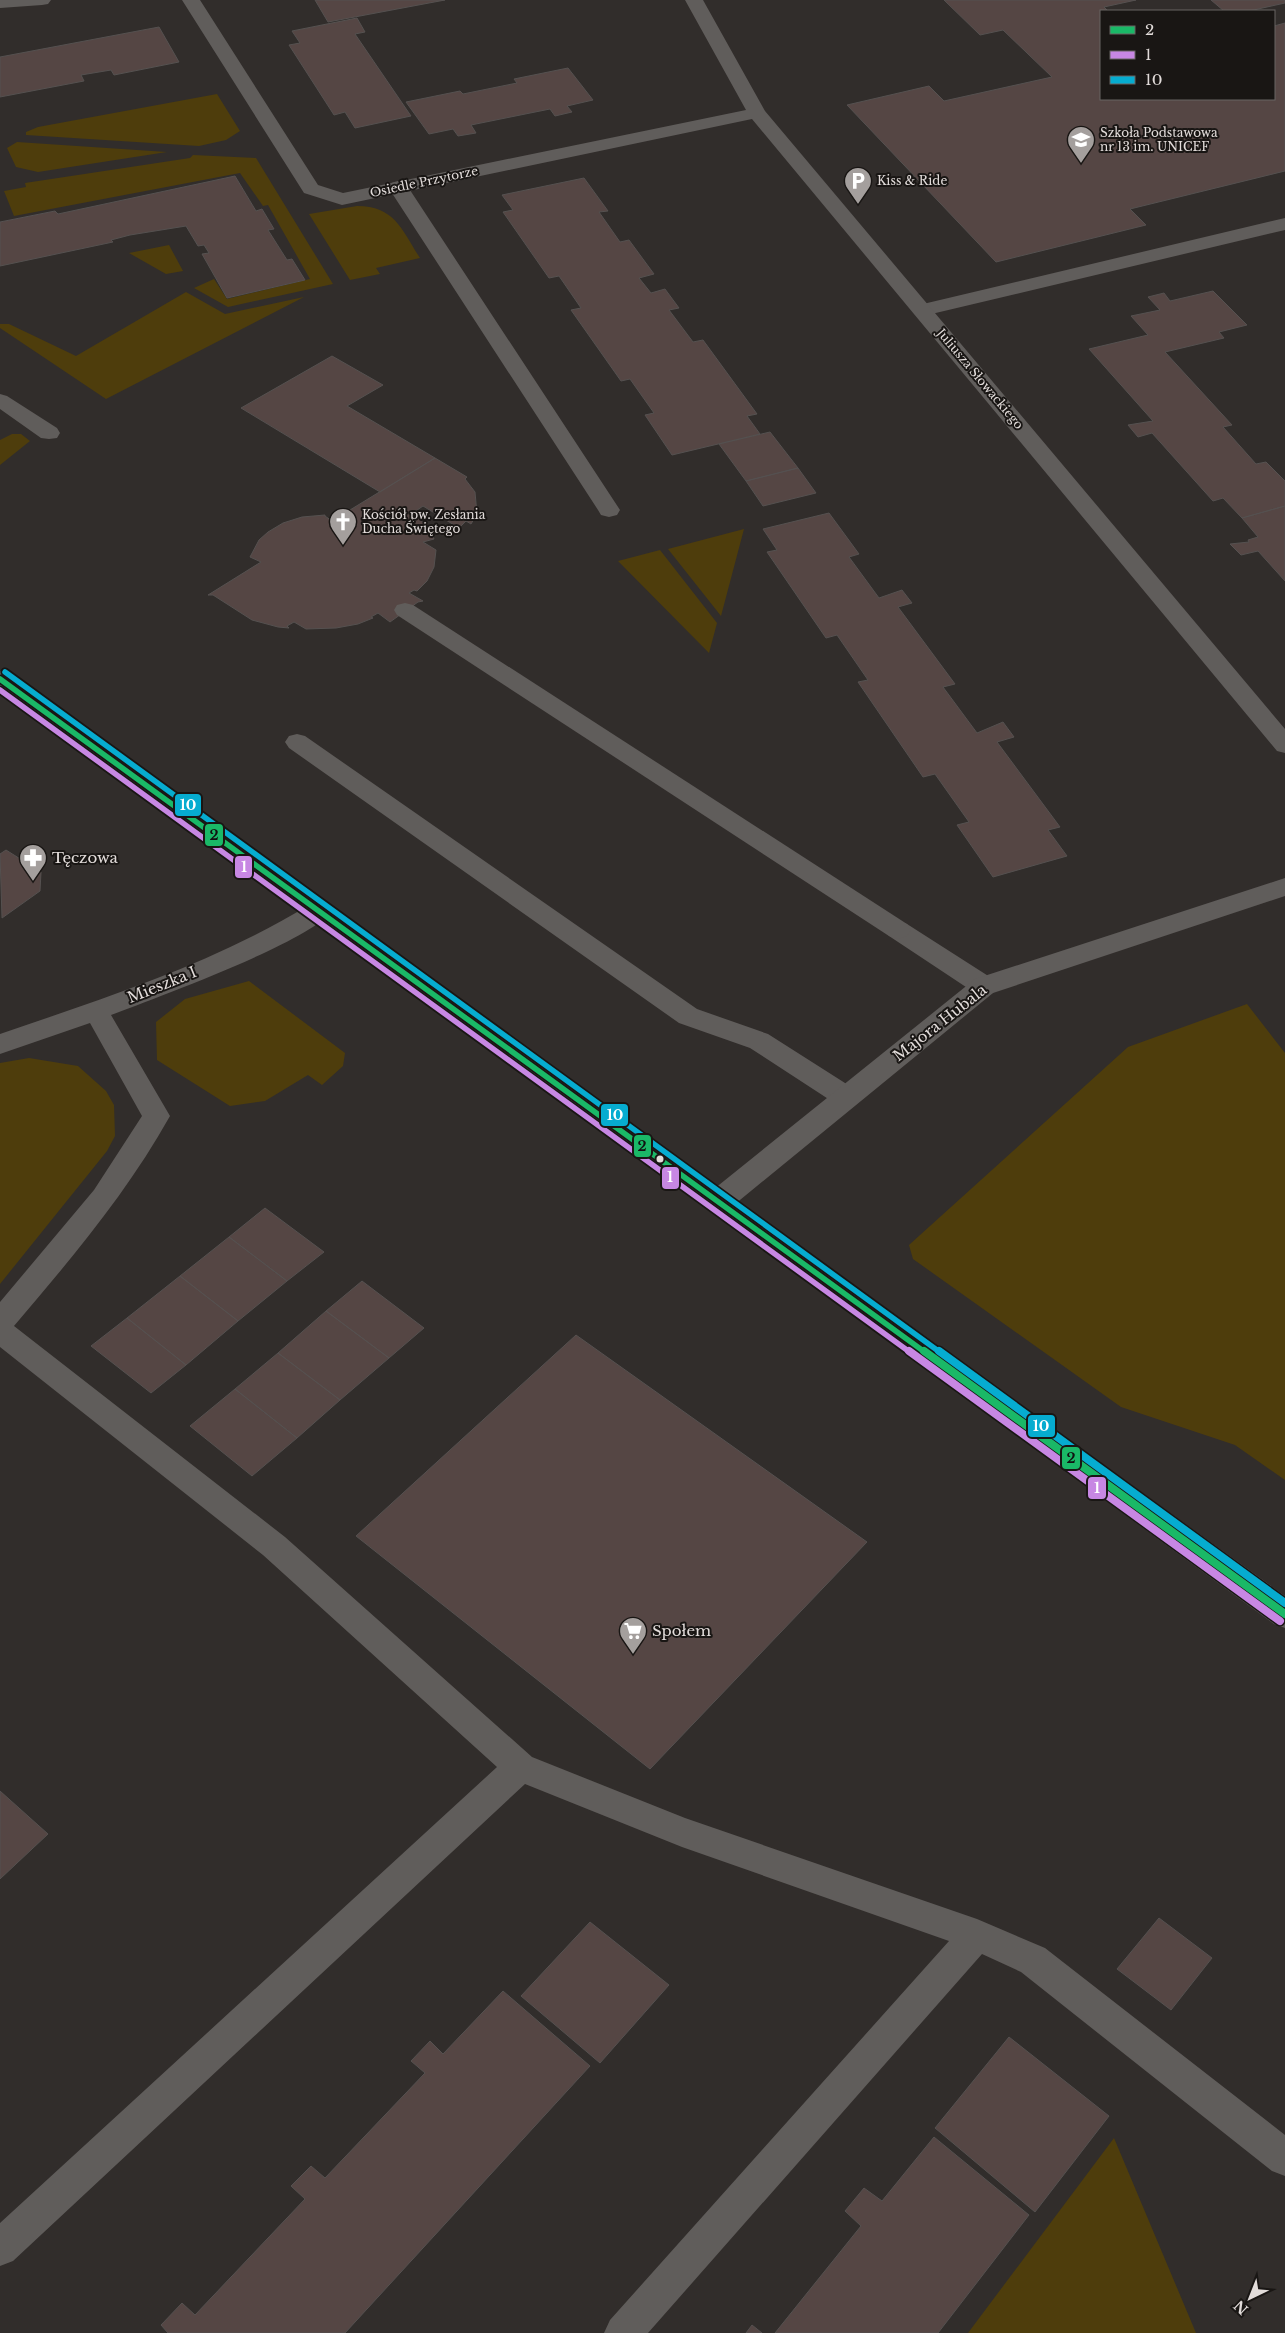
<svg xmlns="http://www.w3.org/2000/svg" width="1285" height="2333" viewBox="0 0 1285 2333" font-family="'Libre Baskerville',serif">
  <rect width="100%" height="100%" fill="#312d2b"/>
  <path fill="#4e3d0c" d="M 217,94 L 240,131 L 226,140 L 199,146 L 26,135 L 26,132 L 38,127 Z
    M 17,142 L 167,152 L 38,172 L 16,167 L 7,148 Z
    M 193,155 L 256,158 L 333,284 L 228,307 L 194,288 L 214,279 L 227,299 L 310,279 L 268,205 L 263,206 L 240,173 L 14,216 L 4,191 L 26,187 L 25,183 L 190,158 Z
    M 357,206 C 395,206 402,230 420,258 L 376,268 L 380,274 L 350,280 L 309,214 Z
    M 169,245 L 183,271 L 166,274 L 129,253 Z
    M 186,292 L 225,314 L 304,297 L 106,399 L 0,328 L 0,324 L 9,324 L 76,356 Z
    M 12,434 L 21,434 L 30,441 L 0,465 L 0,440 Z
    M 744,529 L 721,616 L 668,549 Z
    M 660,550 L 717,623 L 709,653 L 618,561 Z
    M 249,981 L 345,1053 L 343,1066 L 322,1085 L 308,1075 L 265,1101 L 230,1106 L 157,1060 L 156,1022 L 185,999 Z
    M 1247,1004 L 1285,1053 L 1285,1480 L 1235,1445 L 1121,1407 L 913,1259 L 909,1245 L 1128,1047 Z
    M 29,1058 L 78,1066 L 106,1091 L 114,1105 L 115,1136 L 107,1151 L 0,1284 L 0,1063 Z
    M 1114,2138 L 1196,2333 L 968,2333 Z"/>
  <path fill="#554644" stroke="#555150" d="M 315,0 L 445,0 L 328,22 Z
    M 944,0 L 1136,0 L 1104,7 L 1108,11 L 1101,11 L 1101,99 L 1274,99 L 1274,26 L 1285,23 L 1285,171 L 1130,209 L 1146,225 L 996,262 L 847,105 L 929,86 L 944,101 L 1052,77 L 1003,30 L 980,35 Z
    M 1211,0 L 1285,0 L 1285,3 L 1249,11 L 1224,11 Z
    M 357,18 L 365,32 L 355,34 L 411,116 L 355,128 L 345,112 L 334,115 L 289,45 L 300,43 L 292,31 Z
    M 159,27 L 179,62 L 114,75 L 111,70 L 81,75 L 84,81 L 0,97 L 0,57 Z
    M 568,68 L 593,100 L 567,106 L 572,112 L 555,116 L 550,109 L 471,125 L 476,133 L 458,136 L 453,129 L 429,134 L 406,102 L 460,91 L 463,94 L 517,83 L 514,79 Z
    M 235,176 L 256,211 L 262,209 L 274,229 L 268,230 L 287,260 L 292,259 L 305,280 L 227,298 L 202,254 L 209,253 L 204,245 L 198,246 L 186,226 L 130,235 L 111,240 L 113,242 L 0,266 L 0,222 L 55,211 L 58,214 Z
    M 584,178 L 608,211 L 599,212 L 620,242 L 629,240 L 654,274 L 639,278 L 651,293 L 665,289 L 679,308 L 669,310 L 693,342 L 703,340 L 757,414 L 747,416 L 760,434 L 672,455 L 645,415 L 654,413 L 630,379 L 621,381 L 571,310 L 581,308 L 559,276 L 549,278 L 503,212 L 513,210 L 502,195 Z
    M 1213,291 L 1247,325 L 1219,332 L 1224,338 L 1165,352 L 1232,425 L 1223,427 L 1256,464 L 1266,462 L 1285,481 L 1285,506 L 1242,518 L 1223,498 L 1213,501 L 1152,433 L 1138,437 L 1128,425 L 1153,421 L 1089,349 L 1148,335 L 1131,316 L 1160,310 L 1148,297 L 1164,293 L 1170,301 Z
    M 332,356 L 383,385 L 347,406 L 435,458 L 380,492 L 241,408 Z
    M 770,432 L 798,468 L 746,481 L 719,444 Z
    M 435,458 L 467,477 L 465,479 L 475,492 L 477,514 L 471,524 L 466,521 L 459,528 L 423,506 L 413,513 L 428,527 L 434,539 L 423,542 L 436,550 L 434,567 L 427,581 L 417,591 L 414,590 L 409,593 L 423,601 L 418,602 L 390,622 L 378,613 L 371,617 L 373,618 L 358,624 L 336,628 L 306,629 L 294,622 L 287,626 L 289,628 L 278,627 L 252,620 L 213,595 L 208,595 L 261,562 L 250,557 L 259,540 L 268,532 L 283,523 L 302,517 L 325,515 L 325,516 L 332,521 Z
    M 798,468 L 816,493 L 763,506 L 746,481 Z
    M 1285,506 L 1285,581 L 1258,551 L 1241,555 L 1230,544 L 1249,542 L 1248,540 L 1258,537 L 1242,518 Z
    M 829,513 L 859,554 L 849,557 L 879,598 L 902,590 L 912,603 L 898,607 L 955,684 L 943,687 L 977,733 L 1003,722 L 1014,737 L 997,742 L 1060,827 L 1048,830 L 1067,856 L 993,877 L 957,825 L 969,822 L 935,774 L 923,777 L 858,682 L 868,680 L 837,635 L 826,638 L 767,552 L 777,550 L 763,529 Z
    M 6,850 L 41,872 L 40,891 L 2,918 L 0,854 Z
    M 265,1208 L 324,1252 L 287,1281 L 229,1237 Z
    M 229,1237 L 287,1281 L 238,1321 L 180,1276 Z
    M 180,1276 L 238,1321 L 186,1365 L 127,1318 Z
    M 362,1281 L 424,1328 L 389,1358 L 326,1311 Z
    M 326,1311 L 389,1358 L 340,1400 L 278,1353 Z
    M 127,1318 L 186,1365 L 151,1393 L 91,1346 Z
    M 576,1335 L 867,1542 L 650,1769 L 356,1536 Z
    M 278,1353 L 340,1400 L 297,1438 L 235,1389 Z
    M 235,1389 L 297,1438 L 252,1476 L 190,1426 Z
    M 0,1791 L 48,1834 L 0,1879 Z
    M 1159,1918 L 1212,1958 L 1171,2010 L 1117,1969 Z
    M 590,1922 L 669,1985 L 600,2063 L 521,1996 Z
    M 503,1991 L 590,2066 L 345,2333 L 168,2333 L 161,2325 L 182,2303 L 195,2315 L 305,2199 L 291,2186 L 311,2166 L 325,2178 L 425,2073 L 411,2061 L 430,2041 L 443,2054 Z
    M 1009,2037 L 1109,2116 L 1035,2212 L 935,2128 Z
    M 934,2137 L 1029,2215 L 938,2333 L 775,2333 L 861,2226 L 845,2211 L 864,2188 L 882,2201 Z
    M 752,2325 L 762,2333 L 746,2333 Z"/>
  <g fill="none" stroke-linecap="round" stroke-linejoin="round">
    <path fill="#605d5b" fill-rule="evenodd" d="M 398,181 L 405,183 L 408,187 L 620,510 L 617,515 L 609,517 L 601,515 L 598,510 L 388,187 L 391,183 Z
      M 1285,218 L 1285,230 L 923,316 L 916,314 L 913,310 L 916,306 L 923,304 Z
      M 297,734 L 305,736 L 697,1009 L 768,1034 L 856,1090 L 859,1097 L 856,1104 L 846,1107 L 836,1104 L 750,1048 L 679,1023 L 289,748 L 285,742 L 289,736 Z
      M 898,921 L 907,924 L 993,979 L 997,986 L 993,993 L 984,995 L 975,993 L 889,936 L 885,930 L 889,924 Z"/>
    <path fill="#605d5b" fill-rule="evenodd" d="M 405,603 L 413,605 L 907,924 L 911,930 L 907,936 L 898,939 L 889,936 L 397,615 L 394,610 L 397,605 Z"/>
    <path fill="#605d5b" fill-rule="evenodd" d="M 0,0 L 51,0 L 48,4 L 42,5 L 0,8 Z
      M 182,0 L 200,0 L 318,185 L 343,193 L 746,110 L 685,0 L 703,0 L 765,111 L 1285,729 L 1285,753 L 1277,751 L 752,119 L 342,205 L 304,193 Z
      M 0,394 L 7,396 L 57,428 L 60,433 L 57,438 L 49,439 L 41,438 L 0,409 Z
      M 1285,878 L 1285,896 L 993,993 L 729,1209 L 719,1212 L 709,1209 L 705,1201 L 709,1193 L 975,979 Z
      M 318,902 L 327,905 L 331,911 C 313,941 150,1000 111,1015 L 170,1116 C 127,1193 71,1259 14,1326 L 285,1537 L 532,1757 L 685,1818 L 977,1919 L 1045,1948 L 1285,2135 L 1285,2176 L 1272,2171 L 1021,1972 L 982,1954 L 648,2333 L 604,2333 L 610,2320 L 949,1941 L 682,1847 L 525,1784 L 13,2261 L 0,2266 L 0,2223 L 497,1767 L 263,1555 L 0,1347 L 0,1302 L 94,1190 L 142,1116 L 90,1023 L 0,1054 L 0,1034 C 105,998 214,963 309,905 Z"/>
    <path fill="#605d5b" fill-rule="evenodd" d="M 0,671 L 8,674 C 433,983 860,1288 1285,1596 L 1285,1628 L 1274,1624 L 0,690 Z"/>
    <defs>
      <path id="bus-1-far1" d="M 0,679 L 926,1353"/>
      <path id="bus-1" d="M 924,1351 L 1285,1614"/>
      <path id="bus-2-far1" d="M 0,690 L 911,1353"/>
      <path id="bus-2" d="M 909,1351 L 1280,1621"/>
      <path id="bus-3-far1" d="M 5,672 L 941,1353"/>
      <path id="bus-3" d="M 939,1351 L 1285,1603"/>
    </defs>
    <use href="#bus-1-far1" stroke="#191614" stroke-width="9"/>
    <use href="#bus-1" stroke="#191614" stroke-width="11"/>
    <use href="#bus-2-far1" stroke="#191614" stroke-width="9"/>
    <use href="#bus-2" stroke="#191614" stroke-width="11"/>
    <use href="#bus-3-far1" stroke="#191614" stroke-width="9"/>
    <use href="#bus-3" stroke="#191614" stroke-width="11"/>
    <use href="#bus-1-far1" stroke="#1ab867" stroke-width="5.5"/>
    <use href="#bus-1" stroke="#1ab867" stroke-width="8"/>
    <use href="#bus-2-far1" stroke="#c787e3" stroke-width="5.5"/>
    <use href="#bus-2" stroke="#c787e3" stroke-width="8"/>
    <use href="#bus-3-far1" stroke="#06acd0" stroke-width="5.5"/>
    <use href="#bus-3" stroke="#06acd0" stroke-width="8"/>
  </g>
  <defs>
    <symbol id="school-pin" viewBox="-11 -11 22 30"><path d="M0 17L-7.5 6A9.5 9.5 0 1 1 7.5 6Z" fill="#a49f9d" stroke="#191614"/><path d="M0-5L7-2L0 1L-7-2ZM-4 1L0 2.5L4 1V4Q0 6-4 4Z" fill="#fff"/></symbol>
    <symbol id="parking-pin" viewBox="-11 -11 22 30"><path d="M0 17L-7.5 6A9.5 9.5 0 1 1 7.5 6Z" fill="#a49f9d" stroke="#191614"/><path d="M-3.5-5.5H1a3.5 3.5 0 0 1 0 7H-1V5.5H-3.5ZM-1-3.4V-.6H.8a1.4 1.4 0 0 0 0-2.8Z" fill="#fff"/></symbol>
    <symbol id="church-pin" viewBox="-11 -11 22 30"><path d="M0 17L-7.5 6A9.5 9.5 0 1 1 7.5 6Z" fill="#a49f9d" stroke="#191614"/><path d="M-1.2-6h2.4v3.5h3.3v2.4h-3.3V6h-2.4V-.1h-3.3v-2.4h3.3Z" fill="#fff"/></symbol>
    <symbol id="pharmacy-pin" viewBox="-11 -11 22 30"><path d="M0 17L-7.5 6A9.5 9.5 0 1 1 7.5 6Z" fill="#a49f9d" stroke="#191614"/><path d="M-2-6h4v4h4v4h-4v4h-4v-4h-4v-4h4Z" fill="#fff"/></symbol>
    <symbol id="supermarket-pin" viewBox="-11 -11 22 30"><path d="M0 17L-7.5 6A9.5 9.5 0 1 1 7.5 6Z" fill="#a49f9d" stroke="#191614"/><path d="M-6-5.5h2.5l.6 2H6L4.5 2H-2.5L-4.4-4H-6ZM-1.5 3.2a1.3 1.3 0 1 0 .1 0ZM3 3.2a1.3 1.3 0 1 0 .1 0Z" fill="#fff"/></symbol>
  </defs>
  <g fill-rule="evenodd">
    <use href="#school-pin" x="1065" y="124" width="32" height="43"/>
    <use href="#parking-pin" x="842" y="165" width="32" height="43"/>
    <use href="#church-pin" x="327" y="506" width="32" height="43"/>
    <use href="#pharmacy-pin" x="17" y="842" width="32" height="43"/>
    <use href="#supermarket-pin" x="617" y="1615" width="32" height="43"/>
  </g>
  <circle fill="#e2dcda" stroke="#191614" stroke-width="2" cx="660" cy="1159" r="4.5"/>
  <g text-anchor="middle" stroke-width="4" stroke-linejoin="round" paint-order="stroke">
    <g font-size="12" fill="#e2dcda" stroke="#191614" text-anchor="start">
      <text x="1100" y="137">Szkoła Podstawowa<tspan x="1100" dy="14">nr 13 im. UNICEF</tspan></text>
      <text x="877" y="185">Kiss &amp; Ride</text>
      <text x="362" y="519">Kościół pw. Zesłania<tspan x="362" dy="14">Ducha Świętego</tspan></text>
    </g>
    <g font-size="12" fill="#e2dcda" stroke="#191614">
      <text transform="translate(424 182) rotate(-12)" y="4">Osiedle Przytorze</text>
      <text transform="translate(980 379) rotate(50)" y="4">Juliusza Słowackiego</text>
    </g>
    <g font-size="15" fill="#e2dcda" stroke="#191614" text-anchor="start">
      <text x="52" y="863">Tęczowa</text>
      <text x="652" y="1636">Społem</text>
    </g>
    <g font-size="15" fill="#e2dcda" stroke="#191614">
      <text transform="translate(162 985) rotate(-22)" y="5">Mieszka I</text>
      <text transform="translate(940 1023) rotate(-38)" y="5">Majora Hubala</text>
    </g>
  </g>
  <g stroke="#191614" stroke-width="2">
    <rect x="174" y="793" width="28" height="24" rx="5" fill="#06acd0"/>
    <rect x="204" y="823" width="20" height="24" rx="5" fill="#1ab867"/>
    <rect x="234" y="855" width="19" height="24" rx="5" fill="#c787e3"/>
    <rect x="600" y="1103" width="29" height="24" rx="5" fill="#06acd0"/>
    <rect x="633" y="1134" width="19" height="24" rx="5" fill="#1ab867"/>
    <rect x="661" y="1166" width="19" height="24" rx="5" fill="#c787e3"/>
    <rect x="1027" y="1414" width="29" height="24" rx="5" fill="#06acd0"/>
    <rect x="1061" y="1446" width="20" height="24" rx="5" fill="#1ab867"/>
    <rect x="1087" y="1476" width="20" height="24" rx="5" fill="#c787e3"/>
  </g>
  <g font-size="14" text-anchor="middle" font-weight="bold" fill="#fff">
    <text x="188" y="810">10</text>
    <text x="244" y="872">1</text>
    <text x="615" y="1120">10</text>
    <text x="670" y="1182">1</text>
    <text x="1041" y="1431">10</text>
    <text x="1097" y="1493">1</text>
  </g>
  <g font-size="14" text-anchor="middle" font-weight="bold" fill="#111">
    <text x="214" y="840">2</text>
    <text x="642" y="1151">2</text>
    <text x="1071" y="1463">2</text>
  </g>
  <rect x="1100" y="10" width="175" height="90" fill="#191614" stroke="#696563"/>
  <rect x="1110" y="26" width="25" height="8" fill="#1ab867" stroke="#696563"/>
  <text x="1145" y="35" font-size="15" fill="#e2dcda">2</text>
  <rect x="1110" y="51" width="25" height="8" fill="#c787e3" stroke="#696563"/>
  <text x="1145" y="60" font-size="15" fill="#e2dcda">1</text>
  <rect x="1110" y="76" width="25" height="8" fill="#06acd0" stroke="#696563"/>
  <text x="1145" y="85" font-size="15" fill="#e2dcda">10</text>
  <g transform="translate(1250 2298) rotate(223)" stroke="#191614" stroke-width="4" paint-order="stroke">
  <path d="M0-4L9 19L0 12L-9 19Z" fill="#e2dcda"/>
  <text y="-8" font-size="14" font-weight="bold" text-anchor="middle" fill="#e2dcda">N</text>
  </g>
</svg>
